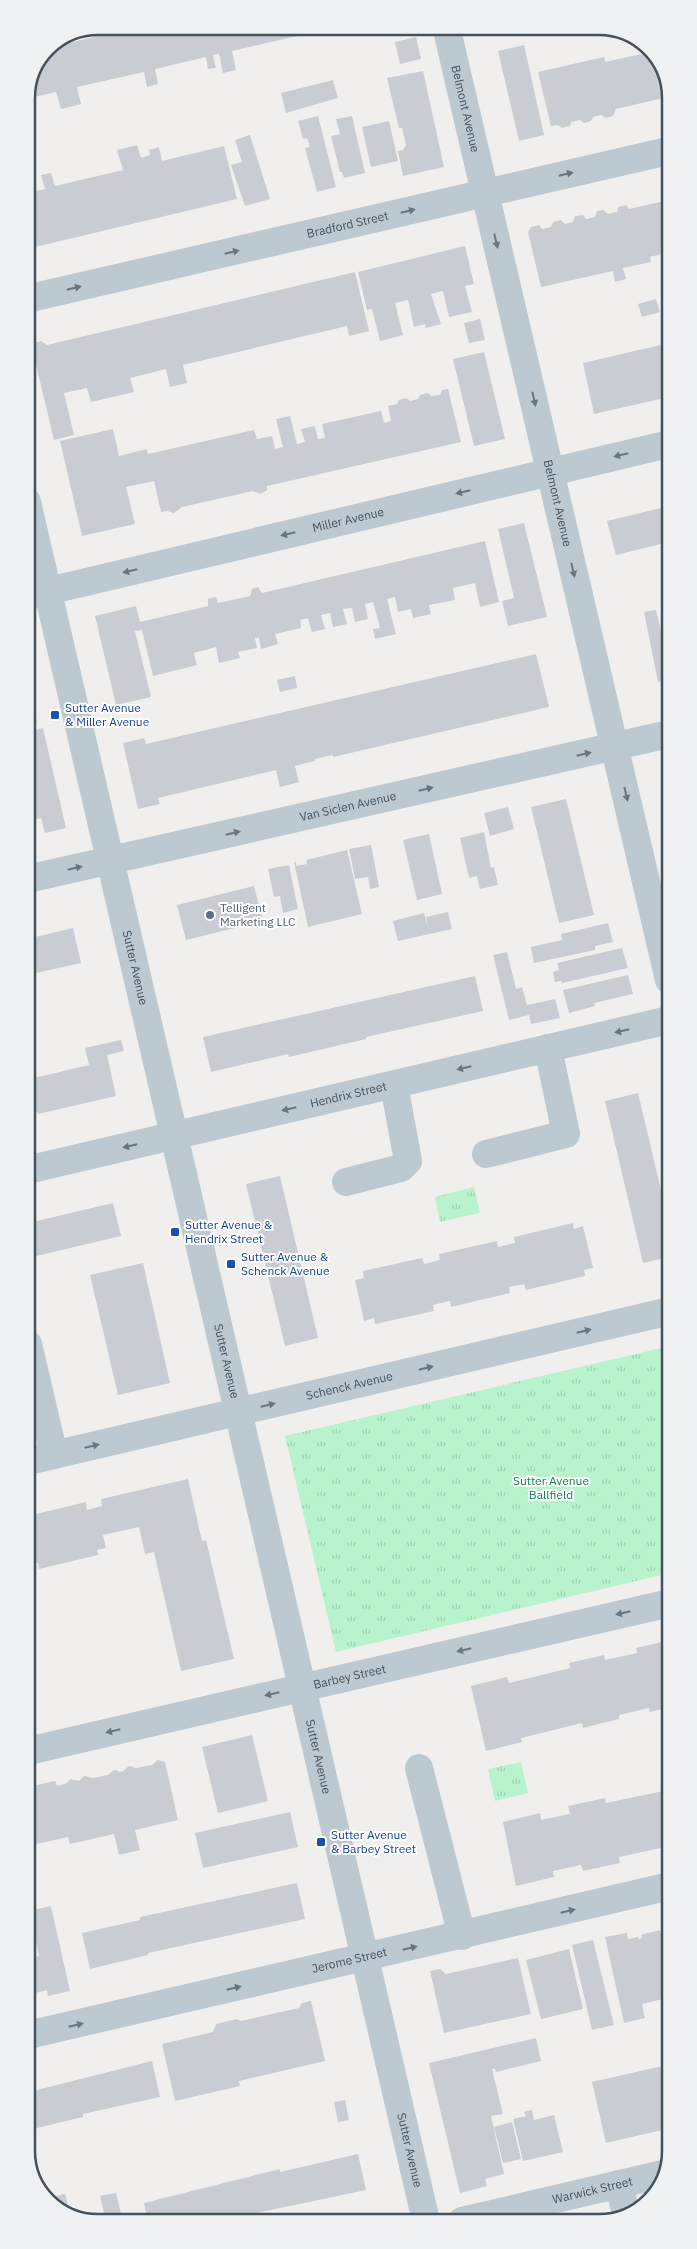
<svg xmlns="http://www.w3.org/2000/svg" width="697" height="2249" viewBox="0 0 697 2249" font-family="'IBM Plex Sans',sans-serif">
  <defs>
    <pattern id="park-tufts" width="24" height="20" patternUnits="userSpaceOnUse" patternTransform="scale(1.25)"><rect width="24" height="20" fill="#b8f3ce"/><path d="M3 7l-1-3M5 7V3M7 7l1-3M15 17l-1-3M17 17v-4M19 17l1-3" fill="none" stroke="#9fd2b3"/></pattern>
  </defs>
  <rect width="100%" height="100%" fill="#f1eeee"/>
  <path fill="url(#park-tufts)" d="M 474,1187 L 480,1213 L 440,1222 L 435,1197 Z
    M 670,1346 L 670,1573 L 336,1652 L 285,1436 Z
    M 521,1762 L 528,1793 L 495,1801 L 488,1769 Z"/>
  <path fill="#c9cdd3" d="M 141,26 L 336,26 L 336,27 L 232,51 L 236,70 L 223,73 L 219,54 L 213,55 L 216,68 L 208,69 L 206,57 L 155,69 L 158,84 L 147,87 L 144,72 L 77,87 L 81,104 L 61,109 L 56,92 L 26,99 L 47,48 Z
    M 483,26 L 513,26 L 513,27 L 485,34 Z
    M 416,37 L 421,59 L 400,64 L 395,42 Z
    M 524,45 L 544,135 L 519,141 L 498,51 Z
    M 651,52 L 668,79 L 668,97 L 616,109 L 613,116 L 606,118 L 601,115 L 593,117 L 591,121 L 584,123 L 580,120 L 571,122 L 570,126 L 562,128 L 558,125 L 551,126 L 538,72 L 604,57 L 605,62 Z
    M 423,71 L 444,167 L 403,176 L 398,151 L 403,150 L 406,145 L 402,128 L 399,128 L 387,78 Z
    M 333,80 L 338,98 L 286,113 L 281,93 Z
    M 318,116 L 336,187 L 317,192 L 305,148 L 310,147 L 307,138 L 303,139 L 298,121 Z
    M 352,116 L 365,173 L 344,178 L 342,172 L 340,172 L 331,136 L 340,134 L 336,119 Z
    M 389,121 L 398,161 L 371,167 L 362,127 Z
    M 250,135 L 270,199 L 245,206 L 231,165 L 242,162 L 235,140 Z
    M 137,145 L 141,158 L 150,155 L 149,150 L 159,147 L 162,161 L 224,146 L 237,199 L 31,248 L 26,227 L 26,193 L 45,189 L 41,175 L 51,173 L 55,186 L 123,170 L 117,150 Z
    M 669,200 L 669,252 L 650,257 L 651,262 L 623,268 L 626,279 L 615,282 L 613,271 L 541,287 L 528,232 L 531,227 L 539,225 L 542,229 L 551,227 L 553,222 L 561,220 L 565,224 L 573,222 L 575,216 L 583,215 L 586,219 L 595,217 L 597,211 L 604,210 L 608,214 L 617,212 L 618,207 L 626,205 L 629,209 Z
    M 465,246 L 474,284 L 465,286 L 472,312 L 449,317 L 443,291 L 431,294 L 441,324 L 426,328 L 425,324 L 414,327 L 408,300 L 395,303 L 403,335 L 380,341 L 372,309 L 367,310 L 358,272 Z
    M 355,272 L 369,331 L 349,336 L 347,326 L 183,365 L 187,383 L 170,387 L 166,369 L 130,378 L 134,392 L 91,402 L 87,388 L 64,393 L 74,435 L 54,440 L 32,348 L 33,343 L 41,341 L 47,345 Z
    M 656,299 L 660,312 L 642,317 L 638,304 Z
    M 480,319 L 485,340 L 469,343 L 464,323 Z
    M 669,343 L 669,397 L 594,414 L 583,363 Z
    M 484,352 L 505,439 L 474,446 L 453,359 Z
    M 448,389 L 461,442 L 267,486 L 267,490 L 261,494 L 253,491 L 182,507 L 174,513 L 167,511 L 161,512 L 154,481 L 126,487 L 135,524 L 82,536 L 60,441 L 113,429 L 119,456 L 147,449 L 148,454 L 254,430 L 257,439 L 272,436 L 275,449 L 283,447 L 276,419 L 290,416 L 297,444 L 305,442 L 301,429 L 315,426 L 318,439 L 325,438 L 322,424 L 381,411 L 384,423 L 391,421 L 388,406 L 397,404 L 399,400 L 406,398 L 410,401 L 418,399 L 420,395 L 428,393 L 431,396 L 440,395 L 442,390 Z
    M 665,507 L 666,510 L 669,509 L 669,542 L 616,555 L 607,521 Z
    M 524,523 L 547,617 L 508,626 L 502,601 L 514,598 L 498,529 Z
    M 485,541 L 499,602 L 480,607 L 475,583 L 453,588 L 455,600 L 429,605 L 431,614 L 413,618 L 411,609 L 398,612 L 395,597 L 387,599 L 396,634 L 375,639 L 373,629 L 380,628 L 373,602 L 365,604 L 368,619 L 355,622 L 352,608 L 343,609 L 347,624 L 333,627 L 330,613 L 321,615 L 325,629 L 312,632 L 308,618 L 300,620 L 301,628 L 275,634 L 278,644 L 261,649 L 259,638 L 255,638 L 257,648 L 238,652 L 240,658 L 219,663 L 216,647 L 194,653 L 197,665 L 153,676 L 142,630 L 135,631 L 151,697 L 116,705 L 95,616 L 136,606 L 140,622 L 208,606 L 208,599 L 216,597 L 218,603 L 250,596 L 252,589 L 258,587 L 262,593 Z
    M 656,610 L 664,644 L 668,643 L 664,630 L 669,629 L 669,680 L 658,682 L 644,612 Z
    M 536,654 L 549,707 L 333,757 L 333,755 L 315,759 L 315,761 L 295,766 L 299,782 L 280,787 L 276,770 L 158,798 L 160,804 L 138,809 L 123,743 L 144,738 L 146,744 Z
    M 295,676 L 297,688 L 280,692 L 277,680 Z
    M 28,682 L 37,723 L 27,725 L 27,683 Z
    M 43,728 L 66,828 L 45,833 L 41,818 L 27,821 L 27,732 Z
    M 566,799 L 594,915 L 559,923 L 531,807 Z
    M 508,807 L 514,829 L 490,836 L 484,813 Z
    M 484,832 L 491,868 L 494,867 L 498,885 L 480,889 L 477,876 L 469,878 L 460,838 Z
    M 429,834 L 442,894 L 417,900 L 403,840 Z
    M 371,845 L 379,887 L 370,889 L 368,877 L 355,879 L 349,849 Z
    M 347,850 L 362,914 L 308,927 L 294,862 L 296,862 L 296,866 L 307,864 L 306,860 Z
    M 289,865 L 298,909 L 283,913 L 280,896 L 274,897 L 268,869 Z
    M 254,886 L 263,921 L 186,940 L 177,905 Z
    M 448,912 L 452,929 L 398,941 L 393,921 L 424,913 L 428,928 L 426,917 Z
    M 608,923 L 613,942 L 595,946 L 595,950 L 534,963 L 531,947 L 562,940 L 561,934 Z
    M 73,928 L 81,963 L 27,975 L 27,939 Z
    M 622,948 L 628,968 L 562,983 L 561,981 L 555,982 L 553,972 L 559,970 L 557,963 Z
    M 507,952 L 516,989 L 522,987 L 527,1005 L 555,999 L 560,1018 L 531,1024 L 529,1015 L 509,1020 L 493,955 Z
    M 628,975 L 633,994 L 594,1003 L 595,1006 L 569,1013 L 563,990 Z
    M 475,976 L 483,1011 L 366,1037 L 366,1039 L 289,1057 L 288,1054 L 211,1072 L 203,1037 Z
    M 121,1040 L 124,1051 L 107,1055 L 116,1096 L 38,1114 L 37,1112 L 27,1114 L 27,1077 L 30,1079 L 89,1065 L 85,1048 Z
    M 638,1093 L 670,1228 L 670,1257 L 643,1263 L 605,1101 Z
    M 280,1176 L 318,1338 L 285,1346 L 246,1184 Z
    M 113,1203 L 121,1236 L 28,1258 L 28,1223 Z
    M 573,1223 L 574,1229 L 583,1226 L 593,1268 L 584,1270 L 585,1276 L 526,1290 L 524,1284 L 509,1287 L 510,1293 L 451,1307 L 450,1301 L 433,1305 L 434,1311 L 375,1324 L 374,1318 L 364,1321 L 355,1280 L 364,1278 L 363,1271 L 422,1258 L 424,1264 L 440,1260 L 439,1254 L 497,1241 L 498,1247 L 515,1243 L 514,1237 Z
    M 143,1263 L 170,1383 L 118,1395 L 90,1275 Z
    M 188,1479 L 202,1541 L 206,1540 L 234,1659 L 181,1671 L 154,1552 L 145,1554 L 139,1527 L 103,1535 L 106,1548 L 97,1550 L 98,1555 L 39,1569 L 38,1563 L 28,1565 L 28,1516 L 86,1502 L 87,1510 L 102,1506 L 101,1499 Z
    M 670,1640 L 670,1707 L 650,1712 L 649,1708 L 619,1715 L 619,1719 L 583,1728 L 582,1723 L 521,1738 L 522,1742 L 486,1751 L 471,1686 L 507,1677 L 509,1683 L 570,1668 L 569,1663 L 604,1655 L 605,1660 L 637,1653 L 636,1648 Z
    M 252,1735 L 268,1801 L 218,1813 L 202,1747 Z
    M 158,1760 L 165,1762 L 178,1820 L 135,1830 L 140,1850 L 119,1855 L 114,1834 L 70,1844 L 68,1837 L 28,1846 L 28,1787 L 55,1781 L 57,1786 L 65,1784 L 71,1779 L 79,1781 L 84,1776 L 93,1778 L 108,1775 L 114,1770 L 122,1772 L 129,1766 L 136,1768 L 152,1765 Z
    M 670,1782 L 670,1846 L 619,1857 L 620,1863 L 583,1871 L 581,1865 L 553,1871 L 554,1877 L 516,1886 L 503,1822 L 540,1813 L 541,1820 L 570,1814 L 568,1806 L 605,1798 L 606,1803 L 668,1790 L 667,1783 Z
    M 290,1812 L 298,1847 L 203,1868 L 195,1833 Z
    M 297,1883 L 305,1919 L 148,1953 L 148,1955 L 90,1969 L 82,1933 L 140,1920 L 140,1917 Z
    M 51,1906 L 70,1991 L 48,1996 L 47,1990 L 28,1995 L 28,1941 L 33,1957 L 39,1956 L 29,1911 Z
    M 670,1929 L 671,1997 L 642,2004 L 645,2018 L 624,2023 L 605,1937 L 627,1933 L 628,1939 L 638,1937 L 639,1939 L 642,1938 L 641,1935 L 660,1930 L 661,1934 L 663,1934 L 663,1931 Z
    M 593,1940 L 614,2025 L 592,2030 L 572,1945 Z
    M 569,1949 L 583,2009 L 541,2019 L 526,1960 Z
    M 518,1958 L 531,2014 L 444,2033 L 430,1971 L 440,1969 L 446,1974 Z
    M 311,2001 L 325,2061 L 239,2081 L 240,2086 L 175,2101 L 162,2044 L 213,2032 L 216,2024 L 237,2019 L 241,2021 L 299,2008 L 302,2003 Z
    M 536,2038 L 541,2061 L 496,2072 L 495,2069 L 492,2069 L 503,2114 L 491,2116 L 504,2174 L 485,2179 L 487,2186 L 460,2193 L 429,2063 Z
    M 152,2061 L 160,2097 L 83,2114 L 83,2117 L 29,2130 L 29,2092 Z
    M 671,2064 L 671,2128 L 606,2143 L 592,2082 Z
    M 345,2100 L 349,2120 L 338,2122 L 334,2102 Z
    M 532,2110 L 534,2120 L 554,2115 L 563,2152 L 523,2161 L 513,2119 L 526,2116 L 524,2112 Z
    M 512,2122 L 521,2159 L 503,2163 L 494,2127 Z
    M 358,2154 L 366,2190 L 213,2222 L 148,2222 L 144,2203 L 280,2169 L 280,2172 Z
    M 116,2193 L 123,2222 L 106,2223 L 100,2196 Z
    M 65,2194 L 70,2213 L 51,2205 L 46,2198 Z"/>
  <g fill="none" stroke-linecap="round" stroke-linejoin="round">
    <g stroke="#bdc9d1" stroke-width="28">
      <path id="s1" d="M 446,26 L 669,980"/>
      <path id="s2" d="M 26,299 L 668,151"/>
      <path id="s3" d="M 27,502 L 426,2221"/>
      <path id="s4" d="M 27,596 L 669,444"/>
      <path id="s5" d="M 27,879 L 669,734"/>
      <path d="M 486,1154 L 566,1134 L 548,1048"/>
      <path id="s6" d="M 27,1170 L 669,1020"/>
      <path d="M 346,1182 L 401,1168 L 408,1161 L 394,1085"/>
      <path d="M 28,1344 L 54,1455"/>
      <path id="s7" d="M 28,1461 L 670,1311"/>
      <path id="s8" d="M 28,1751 L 670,1603"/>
      <path d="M 419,1768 L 462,1936"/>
      <path id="s9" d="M 28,2035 L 670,1886"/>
      <path d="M 619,2184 L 626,2215"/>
      <path id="s10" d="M 462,2221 L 663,2174"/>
    </g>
  </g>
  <defs><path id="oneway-solid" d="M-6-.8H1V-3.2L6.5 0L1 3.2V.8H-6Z" transform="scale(1.25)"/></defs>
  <g fill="#687680">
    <use href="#oneway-solid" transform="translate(566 174) rotate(-13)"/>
    <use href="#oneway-solid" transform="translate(408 211) rotate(-13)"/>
    <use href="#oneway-solid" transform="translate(496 241) rotate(77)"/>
    <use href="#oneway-solid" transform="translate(232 252) rotate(-13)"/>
    <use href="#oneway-solid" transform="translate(74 288) rotate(-13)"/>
    <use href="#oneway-solid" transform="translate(534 399) rotate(77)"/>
    <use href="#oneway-solid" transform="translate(621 455) rotate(167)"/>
    <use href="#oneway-solid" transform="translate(463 492) rotate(167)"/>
    <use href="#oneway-solid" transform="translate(288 534) rotate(167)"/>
    <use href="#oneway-solid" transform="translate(573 570) rotate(77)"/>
    <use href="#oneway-solid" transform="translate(130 571) rotate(167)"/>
    <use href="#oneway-solid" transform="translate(584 754) rotate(-13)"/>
    <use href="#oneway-solid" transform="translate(426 789) rotate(-13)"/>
    <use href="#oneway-solid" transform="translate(626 794) rotate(77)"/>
    <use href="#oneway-solid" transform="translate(233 833) rotate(-13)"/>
    <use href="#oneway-solid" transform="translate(75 868) rotate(-13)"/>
    <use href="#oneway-solid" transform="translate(622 1031) rotate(167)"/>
    <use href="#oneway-solid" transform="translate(464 1068) rotate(167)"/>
    <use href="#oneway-solid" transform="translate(289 1109) rotate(167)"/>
    <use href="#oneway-solid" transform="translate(130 1146) rotate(167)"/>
    <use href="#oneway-solid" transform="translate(584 1331) rotate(-13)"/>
    <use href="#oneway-solid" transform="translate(426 1368) rotate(-13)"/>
    <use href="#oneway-solid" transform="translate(268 1405) rotate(-13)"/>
    <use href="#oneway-solid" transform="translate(92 1446) rotate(-13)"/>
    <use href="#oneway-solid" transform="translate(623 1613) rotate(167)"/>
    <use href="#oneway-solid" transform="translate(464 1650) rotate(167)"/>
    <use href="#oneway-solid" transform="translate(272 1694) rotate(167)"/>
    <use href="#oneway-solid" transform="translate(113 1731) rotate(167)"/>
    <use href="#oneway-solid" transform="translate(568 1911) rotate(-13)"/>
    <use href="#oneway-solid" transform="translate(410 1948) rotate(-13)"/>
    <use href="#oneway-solid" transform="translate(234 1988) rotate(-13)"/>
    <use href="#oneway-solid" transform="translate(76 2025) rotate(-13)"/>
  </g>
  <g fill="#1a4fb4" stroke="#fff" stroke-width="2">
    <rect x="50" y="710" width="10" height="10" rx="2.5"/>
    <rect x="170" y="1227" width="10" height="10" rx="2.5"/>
    <rect x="226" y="1259" width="10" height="10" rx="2.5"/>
    <rect x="316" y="1837" width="10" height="10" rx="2.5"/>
  </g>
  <circle fill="#5c6f8a" stroke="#fff" stroke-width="2" cx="210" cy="915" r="5"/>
  <g text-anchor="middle" stroke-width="4" stroke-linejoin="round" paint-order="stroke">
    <g font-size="12" fill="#44525d" stroke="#fff">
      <text dy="4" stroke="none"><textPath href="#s1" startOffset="85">Belmont Avenue</textPath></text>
      <text dy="4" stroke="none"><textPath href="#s2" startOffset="330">Bradford Street</textPath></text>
      <text dy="4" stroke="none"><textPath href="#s1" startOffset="490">Belmont Avenue</textPath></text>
      <text dy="4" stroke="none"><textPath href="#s4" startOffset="330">Miller Avenue</textPath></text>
      <text dy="4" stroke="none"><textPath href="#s5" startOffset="329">Van Siclen Avenue</textPath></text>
      <text dy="4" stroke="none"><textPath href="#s3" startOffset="478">Sutter Avenue</textPath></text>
      <text dy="4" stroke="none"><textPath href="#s6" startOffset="330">Hendrix Street</textPath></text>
      <text dy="4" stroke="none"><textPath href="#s3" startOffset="882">Sutter Avenue</textPath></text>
      <text dy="4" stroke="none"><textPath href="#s7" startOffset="330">Schenck Avenue</textPath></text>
      <text dy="4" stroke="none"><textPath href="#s8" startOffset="330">Barbey Street</textPath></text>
      <text dy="4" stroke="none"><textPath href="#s3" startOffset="1288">Sutter Avenue</textPath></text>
      <text dy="4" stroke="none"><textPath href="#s9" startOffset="330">Jerome Street</textPath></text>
      <text dy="4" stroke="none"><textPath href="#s3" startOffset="1692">Sutter Avenue</textPath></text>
      <text dy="4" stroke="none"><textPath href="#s10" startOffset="134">Warwick Street</textPath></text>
    </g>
    <g font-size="12" fill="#164399" stroke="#fff" text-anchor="start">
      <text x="65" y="712">Sutter Avenue<tspan x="65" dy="14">&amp; Miller Avenue</tspan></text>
      <text x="185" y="1229">Sutter Avenue &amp;<tspan x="185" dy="14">Hendrix Street</tspan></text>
      <text x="241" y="1261">Sutter Avenue &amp;<tspan x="241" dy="14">Schenck Avenue</tspan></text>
      <text x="331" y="1839">Sutter Avenue<tspan x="331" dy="14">&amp; Barbey Street</tspan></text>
    </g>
    <g font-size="12" fill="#4e5e75" stroke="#fff" text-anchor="start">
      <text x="220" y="912">Telligent<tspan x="220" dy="14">Marketing LLC</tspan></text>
    </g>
    <g font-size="12" fill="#0f8548" stroke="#fff">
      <text x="551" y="1485">Sutter Avenue<tspan x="551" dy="14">Ballfield</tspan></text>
    </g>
  </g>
  <path d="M0 0H697V2249H0ZM98 35H599A63 63 0 0 1 662 98V2151A63 63 0 0 1 599 2214H98A63 63 0 0 1 35 2151V98A63 63 0 0 1 98 35Z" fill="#f0f1f2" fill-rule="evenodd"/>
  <path fill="none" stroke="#44525d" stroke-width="2.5" d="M98 35H599A63 63 0 0 1 662 98V2151A63 63 0 0 1 599 2214H98A63 63 0 0 1 35 2151V98A63 63 0 0 1 98 35Z"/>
</svg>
